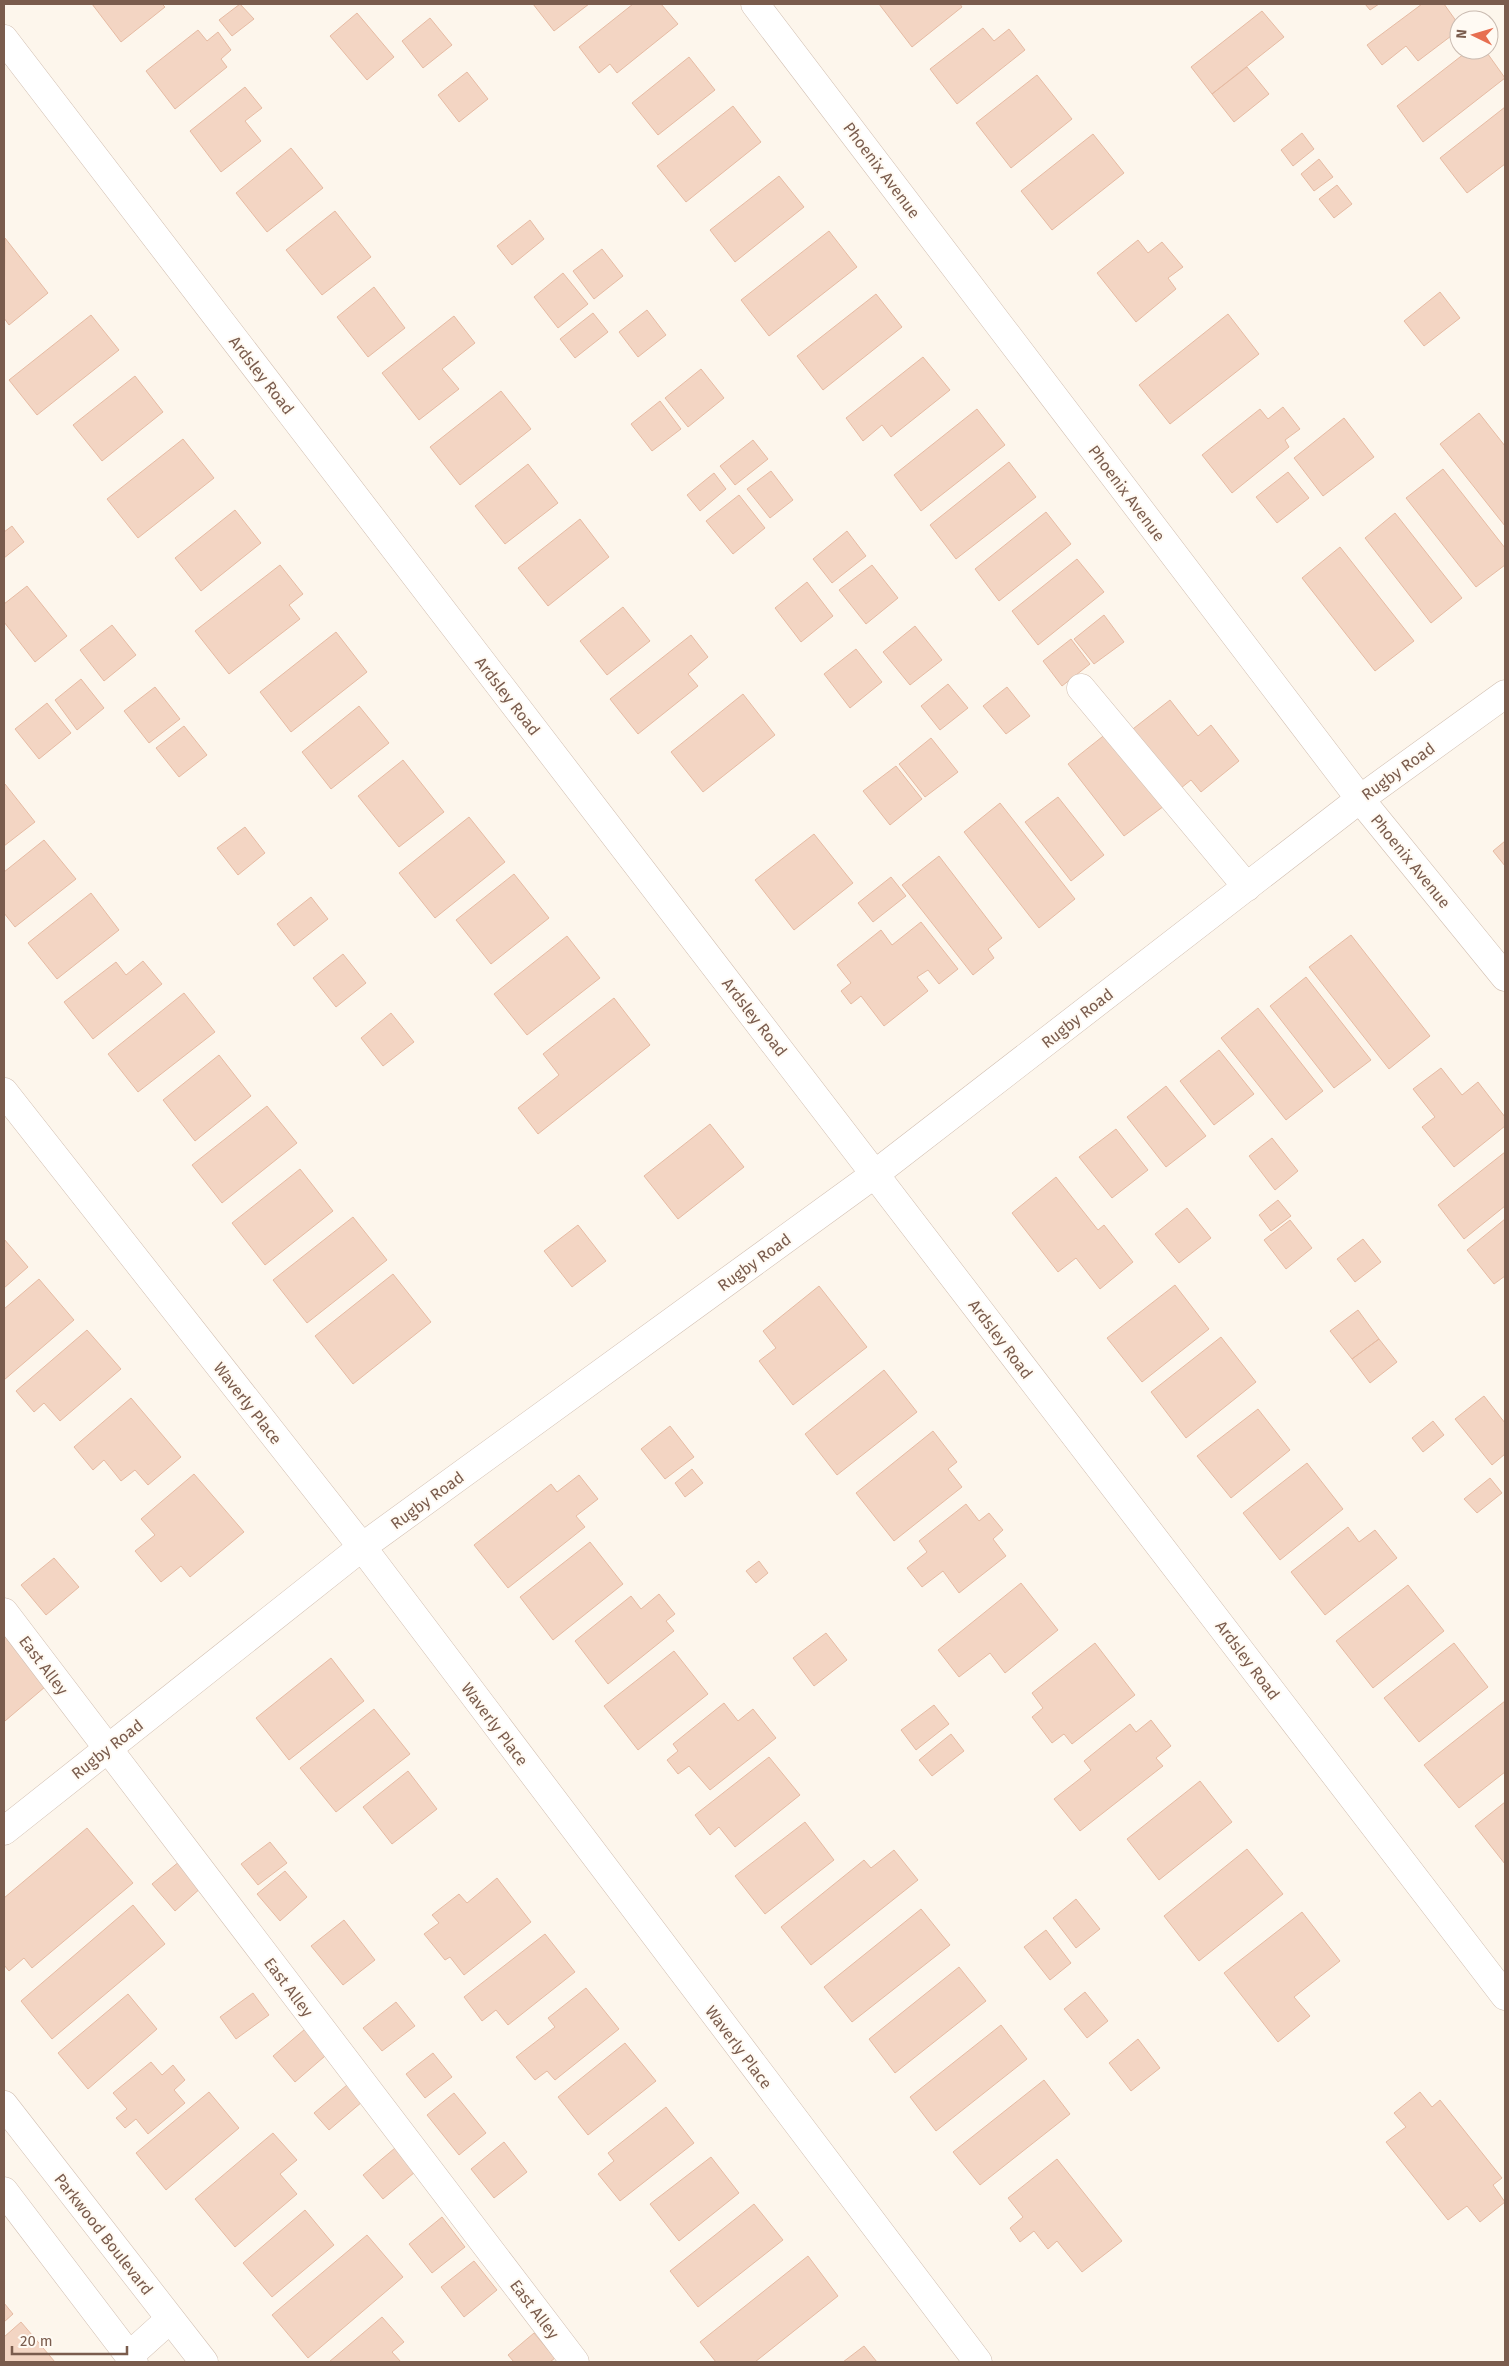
<svg xmlns="http://www.w3.org/2000/svg" width="1509" height="2366" viewBox="0 0 1509 2366" font-family="'Fira Sans',sans-serif">
  <rect width="100%" height="100%" fill="#fdf6ec"/>
  <path fill="#f3d5c3" stroke="#e6bba3" d="M 92,4 L 162,4 L 165,7 L 121,42 Z
    M 240,4 L 254,19 L 232,36 L 219,20 Z
    M 533,4 L 589,4 L 554,31 Z
    M 633,4 L 661,4 L 678,24 L 617,73 L 610,64 L 599,73 L 579,47 Z
    M 879,4 L 960,4 L 962,7 L 912,47 Z
    M 1365,4 L 1379,4 L 1370,10 Z
    M 1422,4 L 1444,4 L 1459,25 L 1459,30 L 1418,61 L 1406,46 L 1382,65 L 1367,45 Z
    M 1262,11 L 1284,37 L 1212,94 L 1191,67 Z
    M 357,13 L 394,57 L 367,80 L 330,36 Z
    M 430,18 L 452,45 L 423,68 L 402,41 Z
    M 983,28 L 994,41 L 1009,29 L 1025,50 L 957,104 L 930,69 Z
    M 198,30 L 207,41 L 218,32 L 231,50 L 221,59 L 227,67 L 175,109 L 146,71 Z
    M 1469,50 L 1485,50 L 1505,78 L 1423,142 L 1397,106 Z
    M 689,57 L 715,90 L 658,135 L 632,103 Z
    M 1247,67 L 1269,94 L 1234,122 L 1212,94 Z
    M 467,72 L 488,99 L 459,122 L 438,95 Z
    M 1037,75 L 1072,119 L 1011,168 L 976,123 Z
    M 245,87 L 262,108 L 245,121 L 261,141 L 221,172 L 190,131 Z
    M 733,106 L 761,142 L 686,202 L 657,166 Z
    M 1505,107 L 1505,164 L 1467,193 L 1440,158 Z
    M 1302,133 L 1314,149 L 1293,166 L 1281,150 Z
    M 1093,134 L 1124,173 L 1052,230 L 1021,191 Z
    M 291,148 L 323,188 L 267,232 L 236,193 Z
    M 1319,159 L 1333,177 L 1314,191 L 1301,174 Z
    M 779,176 L 804,207 L 735,262 L 710,230 Z
    M 1337,185 L 1352,204 L 1334,218 L 1319,199 Z
    M 335,211 L 371,257 L 322,295 L 286,250 Z
    M 530,220 L 544,239 L 512,265 L 497,246 Z
    M 829,231 L 857,267 L 769,336 L 741,300 Z
    M 5,238 L 48,293 L 9,325 L 4,318 Z
    M 1138,240 L 1148,253 L 1162,242 L 1183,267 L 1168,278 L 1176,289 L 1136,322 L 1097,273 Z
    M 602,249 L 623,276 L 594,299 L 573,271 Z
    M 563,273 L 588,304 L 558,328 L 534,297 Z
    M 374,287 L 405,328 L 368,357 L 337,317 Z
    M 1440,292 L 1460,318 L 1424,346 L 1404,321 Z
    M 876,294 L 902,327 L 823,390 L 797,356 Z
    M 647,310 L 666,335 L 638,357 L 619,332 Z
    M 593,313 L 608,332 L 575,358 L 560,339 Z
    M 1228,314 L 1259,354 L 1170,424 L 1139,385 Z
    M 91,315 L 119,350 L 37,415 L 9,380 Z
    M 454,316 L 475,343 L 442,369 L 459,389 L 419,420 L 382,373 Z
    M 923,357 L 950,390 L 891,437 L 882,425 L 863,441 L 846,418 Z
    M 701,369 L 724,398 L 688,427 L 665,398 Z
    M 135,376 L 163,412 L 102,461 L 73,425 Z
    M 501,391 L 531,429 L 460,485 L 430,447 Z
    M 660,401 L 681,429 L 652,451 L 631,424 Z
    M 1283,407 L 1300,429 L 1285,440 L 1289,447 L 1232,493 L 1202,455 L 1260,409 L 1268,419 Z
    M 977,409 L 1005,445 L 921,511 L 894,475 Z
    M 1479,413 L 1505,446 L 1505,526 L 1440,444 Z
    M 1344,418 L 1374,457 L 1323,496 L 1294,458 Z
    M 183,439 L 214,478 L 138,538 L 107,499 Z
    M 753,440 L 768,459 L 735,485 L 720,466 Z
    M 1009,462 L 1036,497 L 956,559 L 930,525 Z
    M 528,464 L 558,503 L 505,544 L 475,506 Z
    M 1443,469 L 1505,548 L 1505,565 L 1476,587 L 1406,498 Z
    M 771,471 L 793,500 L 770,518 L 747,489 Z
    M 1288,472 L 1309,498 L 1277,523 L 1256,497 Z
    M 714,473 L 726,489 L 700,511 L 687,495 Z
    M 739,495 L 765,528 L 733,554 L 706,521 Z
    M 235,510 L 261,543 L 201,591 L 175,558 Z
    M 1046,512 L 1071,544 L 999,601 L 975,569 Z
    M 1395,513 L 1462,598 L 1431,623 L 1365,538 Z
    M 580,519 L 609,557 L 548,606 L 518,568 Z
    M 12,526 L 24,542 L 4,558 L 4,532 Z
    M 847,531 L 866,556 L 832,583 L 813,559 Z
    M 1340,547 L 1414,641 L 1375,671 L 1302,578 Z
    M 1077,559 L 1104,592 L 1038,645 L 1012,611 Z
    M 280,565 L 303,594 L 289,605 L 300,619 L 229,674 L 195,631 Z
    M 872,565 L 898,598 L 866,624 L 839,590 Z
    M 807,582 L 833,616 L 801,642 L 775,608 Z
    M 27,586 L 67,636 L 35,662 L 4,622 L 4,604 Z
    M 623,607 L 650,641 L 607,675 L 580,641 Z
    M 1104,615 L 1124,642 L 1094,664 L 1074,639 Z
    M 112,625 L 136,655 L 104,681 L 80,650 Z
    M 915,626 L 942,660 L 910,685 L 883,652 Z
    M 336,632 L 367,672 L 291,732 L 260,692 Z
    M 691,635 L 708,657 L 688,674 L 698,686 L 638,734 L 610,699 Z
    M 1071,639 L 1090,664 L 1062,686 L 1043,661 Z
    M 856,649 L 882,682 L 850,708 L 824,674 Z
    M 81,679 L 104,708 L 77,730 L 55,700 Z
    M 948,684 L 968,708 L 940,730 L 921,706 Z
    M 155,687 L 180,719 L 149,743 L 124,711 Z
    M 1007,687 L 1030,716 L 1006,734 L 983,706 Z
    M 743,694 L 775,735 L 703,792 L 671,752 Z
    M 1170,700 L 1198,736 L 1211,725 L 1239,761 L 1201,792 L 1191,780 L 1176,792 L 1129,732 Z
    M 47,703 L 71,733 L 39,759 L 15,729 Z
    M 359,706 L 389,743 L 331,789 L 302,752 Z
    M 184,726 L 207,755 L 179,777 L 156,748 Z
    M 1107,733 L 1164,806 L 1124,836 L 1068,764 Z
    M 931,738 L 958,772 L 925,797 L 899,764 Z
    M 403,760 L 444,812 L 399,847 L 358,796 Z
    M 896,766 L 922,799 L 890,825 L 863,791 Z
    M 5,784 L 35,822 L 4,846 L 4,785 Z
    M 1058,797 L 1104,855 L 1071,881 L 1025,822 Z
    M 1000,803 L 1075,899 L 1039,928 L 964,832 Z
    M 469,817 L 505,862 L 435,918 L 399,873 Z
    M 245,827 L 265,853 L 238,875 L 217,848 Z
    M 814,834 L 853,883 L 794,930 L 755,880 Z
    M 44,840 L 76,879 L 15,927 L 4,913 L 4,872 Z
    M 1505,841 L 1505,866 L 1493,851 Z
    M 939,856 L 1002,938 L 988,949 L 994,958 L 973,975 L 902,885 Z
    M 514,874 L 549,918 L 491,964 L 456,920 Z
    M 891,877 L 906,896 L 873,922 L 858,903 Z
    M 91,893 L 119,930 L 57,979 L 28,943 Z
    M 311,897 L 328,919 L 294,946 L 277,924 Z
    M 921,922 L 958,969 L 939,984 L 928,970 L 917,977 L 928,991 L 884,1026 L 861,996 L 851,1004 L 841,991 L 851,983 L 837,965 L 881,930 L 892,945 Z
    M 1351,935 L 1430,1036 L 1389,1069 L 1309,967 Z
    M 567,936 L 600,978 L 527,1035 L 494,994 Z
    M 343,954 L 366,983 L 336,1007 L 313,978 Z
    M 143,961 L 162,984 L 93,1039 L 64,1002 L 116,962 L 126,975 Z
    M 1306,977 L 1371,1060 L 1334,1088 L 1270,1006 Z
    M 184,993 L 215,1032 L 138,1092 L 108,1054 Z
    M 614,998 L 650,1045 L 538,1134 L 518,1108 L 559,1075 L 543,1054 Z
    M 1258,1008 L 1323,1091 L 1286,1120 L 1221,1038 Z
    M 391,1013 L 414,1042 L 383,1066 L 361,1038 Z
    M 1219,1050 L 1254,1094 L 1214,1125 L 1180,1081 Z
    M 219,1055 L 251,1096 L 195,1141 L 163,1100 Z
    M 1441,1068 L 1462,1095 L 1478,1082 L 1505,1117 L 1505,1126 L 1454,1167 L 1422,1127 L 1435,1117 L 1413,1089 Z
    M 1166,1086 L 1206,1136 L 1166,1167 L 1127,1117 Z
    M 267,1106 L 297,1143 L 222,1203 L 192,1165 Z
    M 710,1124 L 744,1167 L 678,1219 L 644,1176 Z
    M 1116,1129 L 1148,1170 L 1112,1198 L 1079,1157 Z
    M 1272,1138 L 1298,1171 L 1275,1190 L 1249,1156 Z
    M 1505,1152 L 1505,1206 L 1464,1239 L 1438,1205 Z
    M 300,1169 L 333,1211 L 265,1265 L 232,1223 Z
    M 1056,1177 L 1098,1230 L 1104,1225 L 1133,1262 L 1100,1289 L 1076,1258 L 1058,1272 L 1012,1213 Z
    M 1278,1200 L 1291,1216 L 1271,1231 L 1259,1215 Z
    M 1187,1208 L 1211,1238 L 1179,1263 L 1155,1234 Z
    M 353,1217 L 387,1260 L 307,1323 L 273,1280 Z
    M 1505,1219 L 1505,1276 L 1494,1284 L 1467,1250 Z
    M 1290,1220 L 1312,1248 L 1286,1269 L 1264,1240 Z
    M 578,1225 L 606,1261 L 572,1287 L 544,1251 Z
    M 4,1239 L 28,1267 L 4,1288 Z
    M 1363,1239 L 1381,1262 L 1355,1282 L 1337,1259 Z
    M 393,1274 L 431,1322 L 353,1384 L 315,1336 Z
    M 39,1279 L 74,1320 L 4,1380 L 4,1309 Z
    M 1175,1285 L 1209,1329 L 1142,1382 L 1107,1338 Z
    M 819,1286 L 867,1347 L 793,1405 L 759,1361 L 776,1348 L 763,1331 Z
    M 1358,1310 L 1379,1339 L 1352,1359 L 1330,1331 Z
    M 87,1330 L 121,1369 L 60,1421 L 44,1403 L 34,1412 L 16,1391 Z
    M 1221,1337 L 1256,1382 L 1186,1438 L 1151,1392 Z
    M 1379,1339 L 1397,1362 L 1370,1383 L 1352,1359 Z
    M 884,1370 L 917,1412 L 837,1475 L 805,1434 Z
    M 1484,1396 L 1505,1423 L 1505,1454 L 1492,1465 L 1455,1419 Z
    M 131,1398 L 181,1457 L 148,1485 L 135,1470 L 121,1481 L 104,1460 L 93,1470 L 74,1447 Z
    M 1258,1409 L 1290,1450 L 1231,1498 L 1197,1456 Z
    M 1433,1421 L 1444,1435 L 1423,1452 L 1412,1438 Z
    M 670,1426 L 694,1457 L 665,1479 L 641,1449 Z
    M 933,1431 L 957,1462 L 948,1469 L 962,1487 L 894,1541 L 856,1493 Z
    M 1307,1463 L 1343,1509 L 1280,1560 L 1243,1513 Z
    M 692,1469 L 703,1483 L 685,1497 L 675,1483 Z
    M 194,1474 L 244,1532 L 190,1577 L 181,1566 L 161,1582 L 135,1551 L 155,1535 L 141,1519 Z
    M 579,1475 L 598,1499 L 576,1516 L 585,1527 L 508,1588 L 474,1545 L 551,1484 L 557,1492 Z
    M 1490,1478 L 1502,1493 L 1477,1513 L 1464,1499 Z
    M 966,1504 L 979,1521 L 989,1513 L 1003,1530 L 993,1539 L 1006,1556 L 959,1593 L 943,1571 L 922,1587 L 907,1568 L 927,1552 L 919,1541 Z
    M 1348,1527 L 1359,1542 L 1375,1530 L 1397,1558 L 1325,1615 L 1291,1572 Z
    M 590,1542 L 623,1584 L 553,1640 L 520,1597 Z
    M 54,1558 L 79,1587 L 46,1615 L 21,1585 Z
    M 759,1561 L 768,1573 L 756,1583 L 746,1571 Z
    M 1021,1583 L 1058,1630 L 1005,1673 L 990,1653 L 959,1677 L 938,1650 Z
    M 1408,1585 L 1444,1631 L 1373,1688 L 1336,1641 Z
    M 659,1594 L 675,1614 L 666,1621 L 674,1631 L 608,1684 L 575,1641 L 631,1596 L 641,1609 Z
    M 4,1624 L 52,1681 L 5,1721 L 4,1719 Z
    M 826,1633 L 847,1660 L 814,1686 L 793,1658 Z
    M 1095,1643 L 1135,1695 L 1072,1744 L 1064,1734 L 1052,1743 L 1032,1717 L 1043,1708 L 1032,1693 Z
    M 1454,1643 L 1488,1687 L 1419,1742 L 1384,1698 Z
    M 674,1651 L 708,1694 L 638,1750 L 604,1706 Z
    M 331,1658 L 364,1701 L 289,1760 L 256,1718 Z
    M 1505,1701 L 1505,1772 L 1459,1808 L 1424,1765 Z
    M 724,1703 L 738,1721 L 753,1709 L 776,1738 L 710,1790 L 689,1766 L 678,1774 L 667,1760 L 678,1751 L 673,1744 Z
    M 934,1705 L 949,1724 L 916,1750 L 901,1730 Z
    M 374,1709 L 410,1754 L 336,1812 L 300,1768 Z
    M 1151,1720 L 1171,1746 L 1156,1758 L 1163,1766 L 1080,1831 L 1054,1799 L 1091,1770 L 1084,1761 L 1130,1724 L 1136,1732 Z
    M 951,1734 L 964,1751 L 932,1776 L 919,1760 Z
    M 769,1757 L 800,1795 L 735,1847 L 719,1827 L 710,1835 L 695,1815 Z
    M 408,1771 L 437,1809 L 392,1844 L 363,1807 Z
    M 1200,1781 L 1232,1822 L 1159,1880 L 1127,1839 Z
    M 1505,1802 L 1505,1864 L 1475,1826 Z
    M 805,1822 L 834,1860 L 765,1914 L 735,1876 Z
    M 87,1828 L 133,1883 L 32,1968 L 24,1958 L 9,1971 L 4,1965 L 4,1898 Z
    M 270,1842 L 287,1863 L 258,1885 L 241,1864 Z
    M 1247,1849 L 1283,1894 L 1199,1961 L 1164,1916 Z
    M 894,1850 L 918,1880 L 811,1965 L 781,1927 L 864,1860 L 871,1868 Z
    M 180,1861 L 202,1887 L 175,1911 L 152,1884 Z
    M 285,1871 L 307,1897 L 280,1921 L 257,1894 Z
    M 497,1878 L 531,1922 L 464,1975 L 450,1957 L 445,1960 L 424,1934 L 439,1923 L 432,1915 L 459,1894 L 467,1903 Z
    M 1076,1899 L 1100,1929 L 1076,1948 L 1053,1918 Z
    M 133,1905 L 165,1944 L 52,2039 L 21,2001 Z
    M 921,1909 L 950,1945 L 852,2022 L 824,1987 Z
    M 1302,1912 L 1340,1961 L 1294,1997 L 1310,2016 L 1278,2042 L 1224,1973 Z
    M 344,1920 L 375,1960 L 343,1985 L 311,1946 Z
    M 1046,1930 L 1071,1963 L 1050,1980 L 1024,1947 Z
    M 545,1934 L 575,1972 L 508,2025 L 496,2010 L 482,2021 L 464,1997 Z
    M 959,1967 L 986,2001 L 895,2073 L 869,2039 Z
    M 586,1988 L 619,2029 L 555,2080 L 547,2071 L 535,2080 L 516,2057 L 555,2027 L 548,2018 Z
    M 1085,1992 L 1108,2021 L 1087,2038 L 1064,2009 Z
    M 253,1993 L 269,2015 L 236,2039 L 220,2017 Z
    M 128,1994 L 157,2029 L 88,2089 L 58,2053 Z
    M 396,2002 L 415,2026 L 382,2051 L 363,2028 Z
    M 311,2024 L 332,2050 L 295,2082 L 273,2056 Z
    M 1001,2025 L 1027,2059 L 936,2131 L 910,2097 Z
    M 1138,2039 L 1160,2068 L 1131,2091 L 1109,2063 Z
    M 625,2043 L 656,2081 L 588,2135 L 558,2097 Z
    M 433,2053 L 452,2077 L 425,2098 L 406,2074 Z
    M 151,2062 L 162,2075 L 173,2065 L 185,2080 L 174,2090 L 185,2103 L 148,2134 L 136,2119 L 125,2128 L 116,2118 L 127,2109 L 113,2093 Z
    M 1044,2080 L 1070,2114 L 980,2185 L 953,2152 Z
    M 347,2085 L 362,2102 L 329,2130 L 314,2113 Z
    M 209,2092 L 239,2128 L 166,2190 L 136,2153 Z
    M 1420,2092 L 1432,2107 L 1440,2100 L 1502,2178 L 1493,2185 L 1505,2202 L 1480,2222 L 1467,2206 L 1448,2220 L 1386,2142 L 1406,2127 L 1394,2113 Z
    M 454,2093 L 486,2133 L 459,2155 L 427,2115 Z
    M 666,2107 L 694,2143 L 620,2201 L 598,2174 L 614,2161 L 608,2153 Z
    M 273,2133 L 297,2160 L 280,2174 L 297,2194 L 235,2247 L 195,2199 Z
    M 504,2142 L 527,2172 L 494,2198 L 471,2169 Z
    M 395,2148 L 415,2172 L 383,2199 L 363,2175 Z
    M 711,2157 L 739,2193 L 679,2241 L 650,2204 Z
    M 1057,2159 L 1122,2241 L 1082,2272 L 1057,2241 L 1048,2249 L 1034,2231 L 1020,2242 L 1010,2228 L 1023,2217 L 1008,2198 Z
    M 754,2204 L 783,2240 L 698,2307 L 670,2271 Z
    M 305,2210 L 334,2245 L 272,2297 L 243,2263 Z
    M 442,2217 L 465,2247 L 432,2273 L 409,2244 Z
    M 367,2235 L 403,2277 L 308,2358 L 272,2315 Z
    M 808,2256 L 838,2296 L 755,2362 L 716,2362 L 700,2342 Z
    M 474,2261 L 497,2290 L 464,2317 L 441,2287 Z
    M 4,2303 L 13,2314 L 4,2322 Z
    M 382,2317 L 404,2342 L 392,2352 L 401,2362 L 329,2362 Z
    M 21,2322 L 55,2362 L 4,2362 L 4,2337 Z
    M 534,2333 L 555,2358 L 550,2362 L 514,2362 L 508,2355 Z
    M 864,2346 L 877,2362 L 843,2362 Z"/>
  <g fill="none" stroke-linecap="round" stroke-linejoin="round">
    <defs>
      <path id="minor" d="M 755,4 L 1360,799 L 1505,977
        M 4,39 L 1505,1996
        M 1081,688 L 1247,887
        M 4,1092 L 362,1547 L 978,2362
        M 4,1612 L 575,2362
        M 4,1831 L 362,1547 L 875,1174 L 1360,799 L 1505,694
        M 4,2105 L 204,2362
        M 4,2191 L 134,2362
        M 129,2356 L 170,2319"/>
    </defs>
    <use href="#minor" stroke="#d1beb0" stroke-width="29"/>
    <use href="#minor" stroke="#fff" stroke-width="28"/>
  </g>
  <g text-anchor="middle" stroke-width="4" stroke-linejoin="round" paint-order="stroke">
    <g font-size="16" fill="#7a5c4d" stroke="#fffaf3">
      <text transform="translate(882 170) rotate(53)" y="6">Phoenix Avenue</text>
      <text transform="translate(262 375) rotate(52)" y="6">Ardsley Road</text>
      <text transform="translate(1127 493) rotate(53)" y="6">Phoenix Avenue</text>
      <text transform="translate(508 696) rotate(52)" y="6">Ardsley Road</text>
      <text transform="translate(1398 771) rotate(-36)" y="6">Rugby Road</text>
      <text transform="translate(1411 861) rotate(51)" y="6">Phoenix Avenue</text>
      <text transform="translate(755 1017) rotate(52)" y="6">Ardsley Road</text>
      <text transform="translate(1077 1018) rotate(-38)" y="6">Rugby Road</text>
      <text transform="translate(754 1262) rotate(-36)" y="6">Rugby Road</text>
      <text transform="translate(1001 1339) rotate(53)" y="6">Ardsley Road</text>
      <text transform="translate(248 1403) rotate(52)" y="6">Waverly Place</text>
      <text transform="translate(427 1500) rotate(-36)" y="6">Rugby Road</text>
      <text transform="translate(1248 1660) rotate(53)" y="6">Ardsley Road</text>
      <text transform="translate(44 1665) rotate(53)" y="6">East Alley</text>
      <text transform="translate(495 1724) rotate(53)" y="6">Waverly Place</text>
      <text transform="translate(107 1749) rotate(-38)" y="6">Rugby Road</text>
      <text transform="translate(289 1987) rotate(53)" y="6">East Alley</text>
      <text transform="translate(739 2047) rotate(53)" y="6">Waverly Place</text>
      <text transform="translate(104 2234) rotate(52)" y="6">Parkwood Boulevard</text>
      <text transform="translate(535 2309) rotate(53)" y="6">East Alley</text>
    </g>
  </g>
  <rect width="1509" height="2366" fill="none" stroke="#7a5c4d" stroke-width="10"/>
  <g transform="translate(1474 35) rotate(275)"><circle r="24" fill="#fffaf3" stroke="#cabbb1"/>
  <path d="M0-4L9 19L0 12L-9 19Z" fill="#e76f51"/>
  <text y="-8" font-size="14" font-weight="bold" text-anchor="middle" fill="#7a5c4d">N</text>
  </g>
  <path d="M12 2346v8h115v-8" fill="none" stroke="#7a5c4d" stroke-width="2.5"/>
  <text x="20" y="2346" font-size="15" fill="#7a5c4d" stroke="#fffaf3" stroke-width="4" paint-order="stroke">20 m</text>
</svg>
